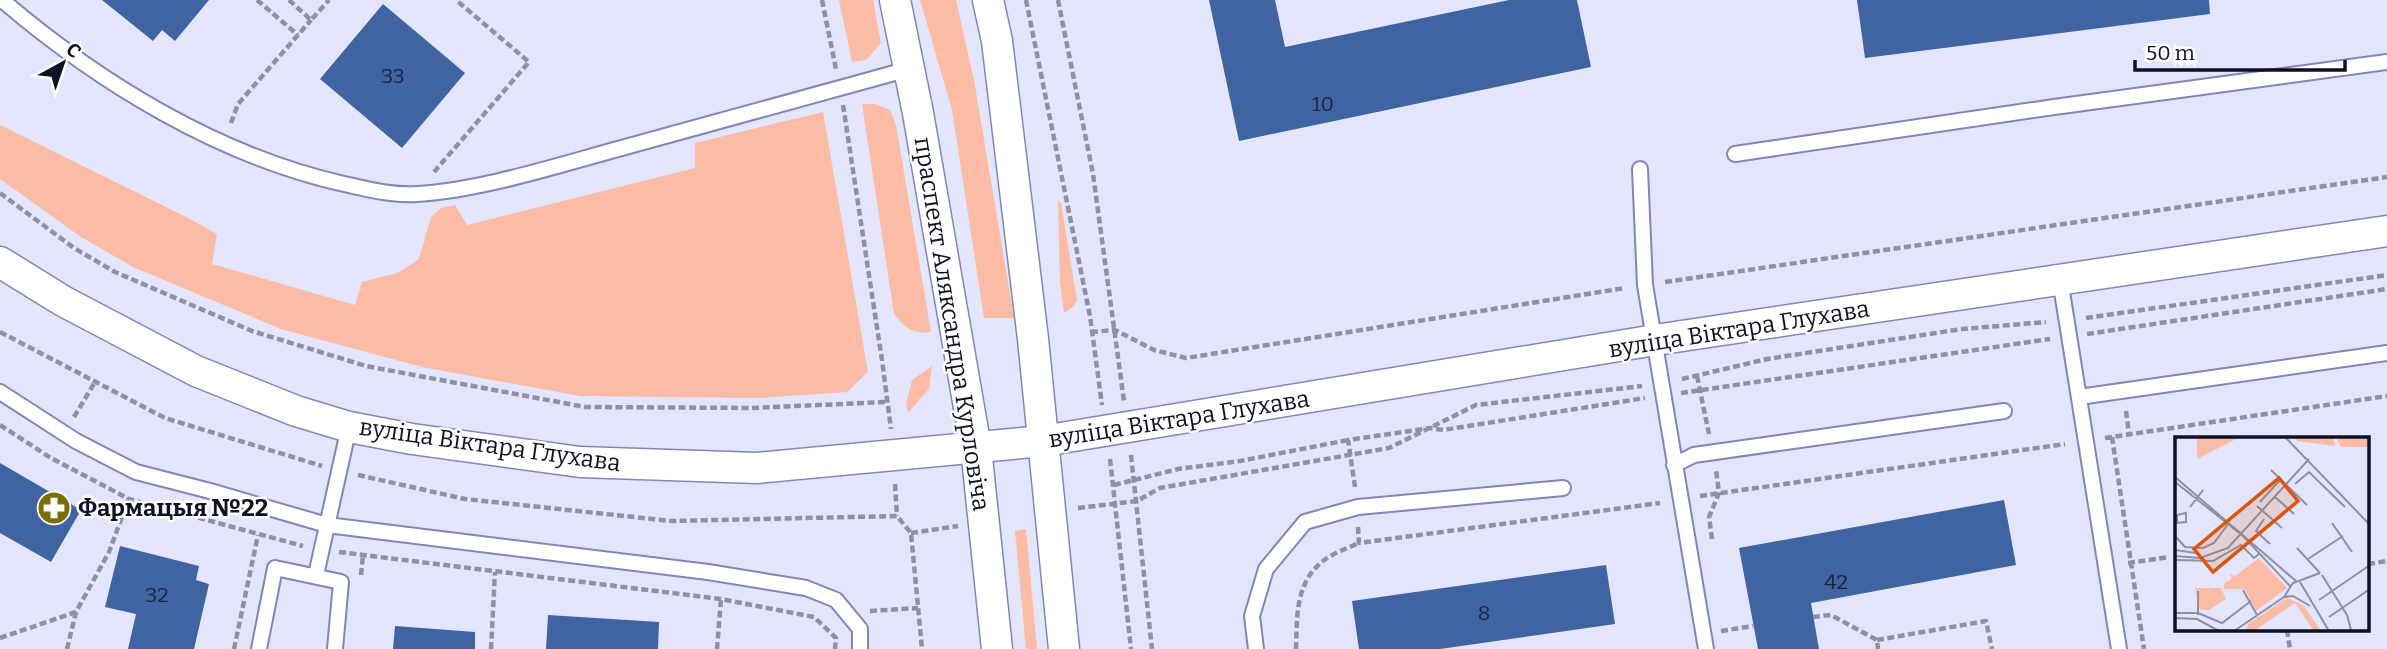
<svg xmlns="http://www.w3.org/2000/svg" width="2387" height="649" viewBox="0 0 2387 649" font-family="Bitter,serif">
  <rect width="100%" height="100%" fill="#e2e5fc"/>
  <path fill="#fbbba5" d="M 839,0 L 873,0 L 881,43 L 866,60 L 852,62 Z
    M 920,0 L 956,0 L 974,80 L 1014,318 L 984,318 L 952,110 Z
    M 862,104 L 875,104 L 890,110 L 896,125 L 931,332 C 912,334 906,329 894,314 Z
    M 823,112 L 868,372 L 847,392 L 760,398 L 580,396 L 422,367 L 281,329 L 135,268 L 81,237 L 0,179 L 0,125 L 188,218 L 217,234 L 212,264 L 355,305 L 362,282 L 398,273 L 419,259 L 431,217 L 441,208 L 455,205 L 467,225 L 695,168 L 695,143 Z
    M 1058,200 L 1061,203 L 1077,300 L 1073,307 L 1064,313 L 1060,283 Z
    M 932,366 L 929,389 L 908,413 L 906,405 L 912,380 Z
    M 1026,529 L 1037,649 L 1026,649 L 1015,531 Z"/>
  <path fill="#4064a1" d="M 102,0 L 209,0 L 175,41 L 162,30 L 153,41 Z
    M 1209,0 L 1275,0 L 1285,47 L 1509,0 L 1577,0 L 1591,67 L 1239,141 Z
    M 1857,0 L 2209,0 L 2210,14 L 1865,58 Z
    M 383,4 L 465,73 L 402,148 L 320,79 Z
    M 0,463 L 81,510 L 51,562 L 0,533 Z
    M 2004,500 L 2016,565 L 1811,603 L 1819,649 L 1758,649 L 1739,548 Z
    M 120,546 L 199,566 L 196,580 L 209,584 L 194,649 L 128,649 L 136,614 L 105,607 Z
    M 1606,565 L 1615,624 L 1440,649 L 1359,649 L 1352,601 Z
    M 548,615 L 659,622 L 658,649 L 546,649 Z
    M 395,626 L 475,632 L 475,649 L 393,649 Z"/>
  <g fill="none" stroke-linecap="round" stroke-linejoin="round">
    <defs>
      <path id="service" d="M 2,0 C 99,83 219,156 344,184 C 367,189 393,196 417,194 C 481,190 556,166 618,149 C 715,122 812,95 909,69
        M 1735,154 L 2054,107 L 2387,62
        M 1640,169 L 1645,285 L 1706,649
        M 2060,279 L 2119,649
        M 0,392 L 76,441 L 136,472 L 210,491 L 327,525 L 708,572 L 806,588 L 836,600 L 860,629 L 860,649
        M 2079,397 L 2387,353
        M 1674,465 L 1694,455 L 2004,411
        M 316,575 L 349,427
        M 259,649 L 275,568 L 341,582 L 335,649
        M 1256,649 L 1252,616 L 1266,569 L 1305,522 L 1358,507 L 1563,488"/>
      <path id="minor" d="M 895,0 L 918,113 L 976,448 L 997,649
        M 988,0 L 997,41 L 1033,339 L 1064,649
        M 0,262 L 63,301 L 196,371 L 296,411 L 349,427 L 412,439 L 580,462 L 757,468 L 1043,441 L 1655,340 L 2387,231"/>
    </defs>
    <use href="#service" stroke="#8186ba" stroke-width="18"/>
    <use href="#minor" stroke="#8186ba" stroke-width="33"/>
    <path stroke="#8e91a6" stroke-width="4.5" stroke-dasharray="7 3.5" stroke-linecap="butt" d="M 257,0 L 298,35
      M 289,0 L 311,20 L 329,0
      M 822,0 L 836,69
      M 1026,0 L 1090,316 L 1102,405
      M 1058,0 L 1093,174 L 1124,401
      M 843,105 L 882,360 L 891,429
      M 231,123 L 238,104 L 311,20
      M 434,172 L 529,62 L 456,0
      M 0,193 L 74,248 L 115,272 L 252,331 L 366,366 L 585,407 L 752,408 L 886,402
      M 1665,282 L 2387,177
      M 2086,318 L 2387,275
      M 0,332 L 165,418 L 322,466
      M 1091,332 L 1115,330 L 1154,350 L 1186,358 L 1625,288
      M 2087,334 L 2387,289
      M 1697,376 L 1709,434
      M 1682,379 L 1767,359 L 1962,329 L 2046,322
      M 1681,393 L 2050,339
      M 2126,411 L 2129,434
      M 74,417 L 95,382
      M 0,425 L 51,458 L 129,499 L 303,546
      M 2112,437 L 2144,649
      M 2105,438 L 2387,396
      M 1131,455 L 1152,649
      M 1110,459 L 1131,649
      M 358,475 L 465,499 L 671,521 L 897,516 L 911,533 L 922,649
      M 895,484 L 897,516
      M 1114,485 L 1178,469 L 1240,461 L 1348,440
      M 1355,487 L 1348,440 L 1430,428 L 1443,430 L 1645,398
      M 1700,496 L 2065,444
      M 1078,508 L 1137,501 L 1160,488 L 1389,448 L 1476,405 L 1642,386
      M 1358,527 L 1359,543 L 1660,503
      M 911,533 L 958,526
      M 1712,539 L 1709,517 L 1719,493 L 1716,470
      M 339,552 L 721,599 L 814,617 L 836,638 L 835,649
      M 2128,563 L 2169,557
      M 2368,564 L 2387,561
      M 361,575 L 363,555
      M 870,611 L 918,608
      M 1813,617 L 1831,615 L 1877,640 L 1878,649
      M 2287,630 L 2290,649
      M 1721,631 L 1753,626
      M 0,638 L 76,612
      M 1877,640 L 1986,621 L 1992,649
      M 67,649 L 76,612 L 109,552 L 129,498
      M 234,649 L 258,535
      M 491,649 L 495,572
      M 717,649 L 721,599
      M 1296,649 C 1297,617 1295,583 1323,561 C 1333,553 1348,548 1359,543"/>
    <use href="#service" stroke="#fff" stroke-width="14"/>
    <use href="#minor" stroke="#fff" stroke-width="30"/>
  </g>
  <defs>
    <symbol id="pharmacy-disc" viewBox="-11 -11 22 22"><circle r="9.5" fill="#7b6d08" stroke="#fff"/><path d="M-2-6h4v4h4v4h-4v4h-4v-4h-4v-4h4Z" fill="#fff"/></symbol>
  </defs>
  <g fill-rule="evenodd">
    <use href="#pharmacy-disc" x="35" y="489" width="38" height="38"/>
  </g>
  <g text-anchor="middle" stroke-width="5" stroke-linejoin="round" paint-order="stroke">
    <g font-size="21" fill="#1b2542">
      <text x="393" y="83">33</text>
      <text x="1323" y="111">10</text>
      <text x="1836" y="589">42</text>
      <text x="157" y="602">32</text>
      <text x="1484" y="620">8</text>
    </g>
    <g font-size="24" fill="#0f1023" stroke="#fff">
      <text transform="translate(952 324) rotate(81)" y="8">праспект Аляксандра Курловіча</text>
      <text transform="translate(1739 329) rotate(-9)" y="8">вуліца Віктара Глухава</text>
      <text transform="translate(1179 419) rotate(-9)" y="8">вуліца Віктара Глухава</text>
      <text transform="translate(490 445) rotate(8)" y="8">вуліца Віктара Глухава</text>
    </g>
    <g font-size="24" font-weight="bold" fill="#0f1023" stroke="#fff" text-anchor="start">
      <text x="78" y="516">Фармацыя №22</text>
    </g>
  </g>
  <g transform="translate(2175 437)">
    <rect width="194" height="194" fill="#e2e5fc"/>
    <path d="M 22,0 L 65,0 L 22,22 ZM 119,0 L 158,0 L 160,9 L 122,4 ZM 161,0 L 194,0 L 194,10 L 166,10 ZM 84,121 L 112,151 L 81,174 L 70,152 L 49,152 L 49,147 L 57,141 L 54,137 L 60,139 ZM 46,151 L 51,162 L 34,173 L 25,173 L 20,151 ZM 112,161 L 128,168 L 146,194 L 139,194 L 120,166 L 79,194 L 71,194 L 73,187 Z" fill="#fbbba5"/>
    <path fill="none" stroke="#8e90a5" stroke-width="2" d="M 110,0 L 195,88M 96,33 L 132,68M 0,40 L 121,144M 0,45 L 67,98 L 115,149M 120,47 L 134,35 L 170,70M 100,60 L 119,77M 85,65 L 106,42M 82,69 L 107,91M 15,70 L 28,53M 89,82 L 81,94 L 95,107M 0,86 L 11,85 L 11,76 L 2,78 L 2,85M 157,86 L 177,115M 0,99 L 10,110 L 28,111 L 39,106 L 53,87M 122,111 L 145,136M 0,113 L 21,116M 0,119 L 25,121 L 53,111 L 134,22M 133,122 L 168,99M 0,123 L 38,124 L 66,108 L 79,121 L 85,116M 147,138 L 172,178 L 176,193M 125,145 L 154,194M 68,153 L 82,178M 109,160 L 118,159 L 135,169M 144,163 L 195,128M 0,176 L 23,176 L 47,186 L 76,164M 23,178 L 23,154M 154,180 L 195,152M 0,181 L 22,182 L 44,194M 59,194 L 109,160 L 118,146 L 145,136"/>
    <path fill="#dd550d" fill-opacity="0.15" stroke="#dd550d" stroke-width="3.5" d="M 104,41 L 123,64 L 38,135 L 19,112 Z"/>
    <rect width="194" height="194" fill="none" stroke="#0f1023" stroke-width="3.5"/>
  </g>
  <g transform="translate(63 63) rotate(40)" stroke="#ffffff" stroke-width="5" paint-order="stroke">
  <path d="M0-5L12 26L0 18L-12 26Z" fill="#0f1023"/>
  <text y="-10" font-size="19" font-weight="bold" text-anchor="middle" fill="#0f1023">С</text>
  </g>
  <path d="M2135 60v10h210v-10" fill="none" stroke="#0f1023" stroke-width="3.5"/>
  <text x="2146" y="60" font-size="21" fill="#0f1023" stroke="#ffffff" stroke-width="5" paint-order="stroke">50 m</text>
</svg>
